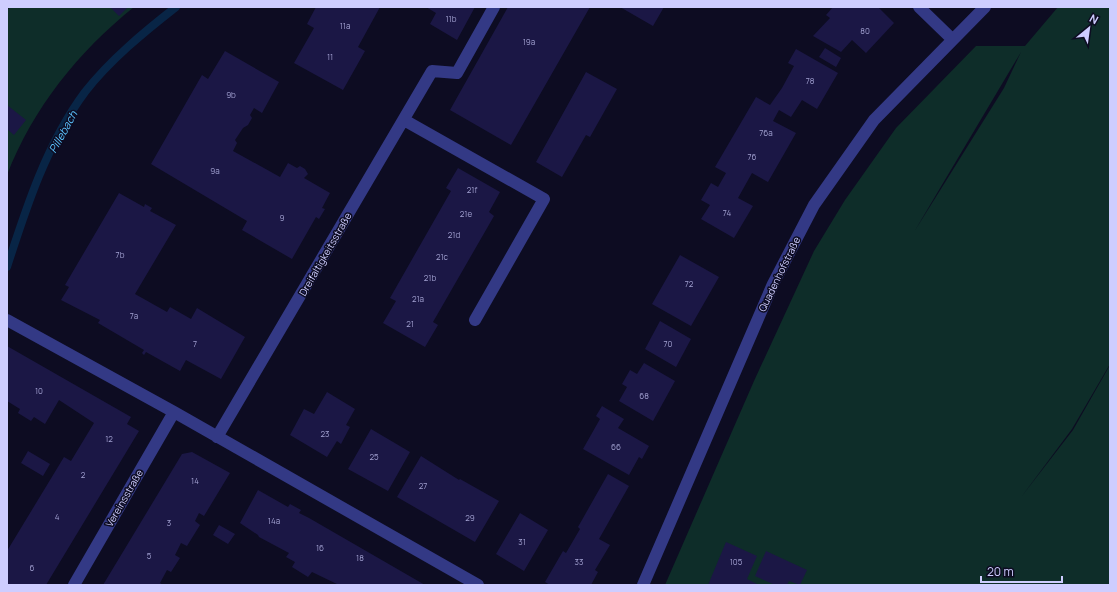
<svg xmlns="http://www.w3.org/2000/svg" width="1117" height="592" viewBox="0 0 1117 592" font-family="Manrope,sans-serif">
  <rect width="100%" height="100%" fill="#0d0c22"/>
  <path fill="#0e2d29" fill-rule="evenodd" d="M 10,7 L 134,7 C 78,52 33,108 7,175 L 7,10 Z
    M 1058,7 L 1110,7 L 1110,364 L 1072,429 L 1022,496 L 1073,430 L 1110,365 L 1110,585 L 665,585 L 754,381 L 814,251 L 845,200 L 896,128 L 976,46 L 1025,46 ZM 1021,52 L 1004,88 L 914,232 Z"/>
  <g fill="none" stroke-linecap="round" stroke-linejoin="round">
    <path stroke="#082546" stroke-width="8" d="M 7,267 C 26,208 47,143 85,92 C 110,60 144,32 176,7"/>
  </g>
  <path fill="#1b1745" d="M 110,7 L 128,7 L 119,16 Z
    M 316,7 L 380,7 L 358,47 L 365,51 L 343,90 L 294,63 L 314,28 L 307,24 Z
    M 426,7 L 475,7 L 457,40 L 430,24 L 436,13 Z
    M 508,7 L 590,7 L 511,145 L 450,110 Z
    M 620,7 L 664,7 L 653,26 Z
    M 833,7 L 878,7 L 894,23 L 866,53 L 852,40 L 841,52 L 813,36 L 830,18 L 826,15 Z
    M 825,48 L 841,58 L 836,67 L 819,57 Z
    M 796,49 L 838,73 L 817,109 L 802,100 L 791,117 L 779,110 L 773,121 L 796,133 L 768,182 L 752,173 L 738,198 L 753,206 L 734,238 L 701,219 L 710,205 L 701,200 L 711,183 L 718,187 L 726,173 L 715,167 L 756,97 L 770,105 L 782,88 L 794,66 L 788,63 Z
    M 225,51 L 279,82 L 262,113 L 254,108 L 250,115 L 252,118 L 248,125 L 243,128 L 235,140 L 237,143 L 233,151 L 280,177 L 288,163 L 297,168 L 300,166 L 305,169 L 308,174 L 304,178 L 330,193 L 322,208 L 325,209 L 319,219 L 316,217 L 292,259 L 242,230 L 247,221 L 151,164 L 202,75 L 208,79 Z
    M 586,72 L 617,89 L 590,137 L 586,135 L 562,177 L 536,162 Z
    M 7,105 L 26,120 L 14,135 L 7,129 Z
    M 458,168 L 500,192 L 489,212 L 494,216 L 433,322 L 438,325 L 425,347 L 383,323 L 396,301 L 390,298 L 451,191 L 446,188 Z
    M 119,193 L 144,207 L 145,204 L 152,208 L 150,211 L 176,225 L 135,294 L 167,312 L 170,307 L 191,319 L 197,308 L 245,337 L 221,379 L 186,360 L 180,371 L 146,352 L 144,355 L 142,353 L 144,350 L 98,323 L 100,320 L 61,300 L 69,287 L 65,285 Z
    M 680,255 L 719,277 L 691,326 L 652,304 Z
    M 660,321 L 691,339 L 676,367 L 645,349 Z
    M 7,346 L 131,417 L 127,424 L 139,431 L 46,585 L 7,585 L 7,551 L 64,457 L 71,461 L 94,423 L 59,400 L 45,424 L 34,417 L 31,421 L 18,413 L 20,409 L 7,401 Z
    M 644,363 L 675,381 L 653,421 L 619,401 L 627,387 L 622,384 L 630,370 L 637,374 Z
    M 327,392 L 355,409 L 346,425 L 350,427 L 341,444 L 337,441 L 327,457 L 290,435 L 304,409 L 314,414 Z
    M 602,406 L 624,419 L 618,428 L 649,446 L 642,459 L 639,457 L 629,475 L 583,449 L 600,419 L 596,416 Z
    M 371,429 L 410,452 L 388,491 L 348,469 Z
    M 28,451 L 50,464 L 43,476 L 21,463 Z
    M 192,452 L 230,473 L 204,516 L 199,513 L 195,521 L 200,525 L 187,546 L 181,543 L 175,555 L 180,558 L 171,572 L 167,570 L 160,583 L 163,585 L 103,585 L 182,454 Z
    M 421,456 L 459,480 L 460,479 L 499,501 L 475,542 L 397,497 Z
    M 608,474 L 629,486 L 599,539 L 610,545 L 595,570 L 598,572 L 591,585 L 550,585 L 545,582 L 563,551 L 566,553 L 580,529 L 578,527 Z
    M 258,490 L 288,507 L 290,504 L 301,510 L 299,513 L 309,518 L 425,585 L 339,585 L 312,572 L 308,577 L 292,567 L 295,562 L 286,557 L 289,553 L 259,537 L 258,535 L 240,523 Z
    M 520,513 L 548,530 L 524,571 L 496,554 Z
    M 219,525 L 235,534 L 228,544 L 213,535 Z
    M 726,542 L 757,556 L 747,579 L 759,585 L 708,585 Z
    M 766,551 L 807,570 L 800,585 L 789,581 L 787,585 L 775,585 L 755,576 Z"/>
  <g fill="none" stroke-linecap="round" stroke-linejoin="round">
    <path stroke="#333985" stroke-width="12" d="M 919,7 L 952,39
      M 404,120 L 544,199 L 475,320
      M 7,320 L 174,412 L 478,585
      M 217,437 L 432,71 L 457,73 L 494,7
      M 74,585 L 174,412
      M 643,585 L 773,284 L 814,205 L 874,120 L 985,7"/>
  </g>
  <g text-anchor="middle" stroke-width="3" stroke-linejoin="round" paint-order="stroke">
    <g font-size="8" fill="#a1a0d0">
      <text x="451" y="22">11b</text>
      <text x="345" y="29">11a</text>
      <text x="865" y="34">80</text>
      <text x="529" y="45">19a</text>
      <text x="330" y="60">11</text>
      <text x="810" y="84">78</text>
      <text x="231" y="98">9b</text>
      <text x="766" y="136">76a</text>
      <text x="752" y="160">76</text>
      <text x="215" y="174">9a</text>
      <text x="472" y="193">21f</text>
      <text x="727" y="216">74</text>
      <text x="466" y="217">21e</text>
      <text x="282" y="221">9</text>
      <text x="454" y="238">21d</text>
      <text x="120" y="258">7b</text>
      <text x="442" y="260">21c</text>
      <text x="430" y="281">21b</text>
      <text x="689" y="287">72</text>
      <text x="418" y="302">21a</text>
      <text x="134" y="319">7a</text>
      <text x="410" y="327">21</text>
      <text x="195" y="347">7</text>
      <text x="668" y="347">70</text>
      <text x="39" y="394">10</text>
      <text x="644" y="399">68</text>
      <text x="325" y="437">23</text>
      <text x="109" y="442">12</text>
      <text x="616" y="450">66</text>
      <text x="374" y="460">25</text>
      <text x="83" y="478">2</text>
      <text x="195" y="484">14</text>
      <text x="423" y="489">27</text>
      <text x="57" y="520">4</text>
      <text x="470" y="521">29</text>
      <text x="274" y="524">14a</text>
      <text x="169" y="526">3</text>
      <text x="522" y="545">31</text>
      <text x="320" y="551">16</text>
      <text x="149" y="559">5</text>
      <text x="360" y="561">18</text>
      <text x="579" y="565">33</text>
      <text x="736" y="565">105</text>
      <text x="32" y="571">6</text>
    </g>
    <g font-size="10" fill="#cecdff" stroke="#0d0c22">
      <text transform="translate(325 254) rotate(-60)" y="4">Dreifaltigkeitsstraße</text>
      <text transform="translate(779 274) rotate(-64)" y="4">Quadenhofstraße</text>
      <text transform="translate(124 498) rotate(-60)" y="4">Vereinsstraße</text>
    </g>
    <g font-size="11" font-style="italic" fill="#5bc4ff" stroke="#0d0c22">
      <text transform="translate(63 132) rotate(-61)" y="4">Pillebach</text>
    </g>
  </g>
  <rect width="1117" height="592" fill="none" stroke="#cecdff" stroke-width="16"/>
  <g transform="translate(1089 28) rotate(29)" stroke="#0d0c22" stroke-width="3" paint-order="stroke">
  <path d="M0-3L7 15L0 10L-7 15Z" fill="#cecdff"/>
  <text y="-6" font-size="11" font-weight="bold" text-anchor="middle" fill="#cecdff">N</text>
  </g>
  <path d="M981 576v6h81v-6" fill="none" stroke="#cecdff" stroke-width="2"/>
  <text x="987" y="576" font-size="12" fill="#cecdff" stroke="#0d0c22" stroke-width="3" paint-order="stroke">20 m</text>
</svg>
